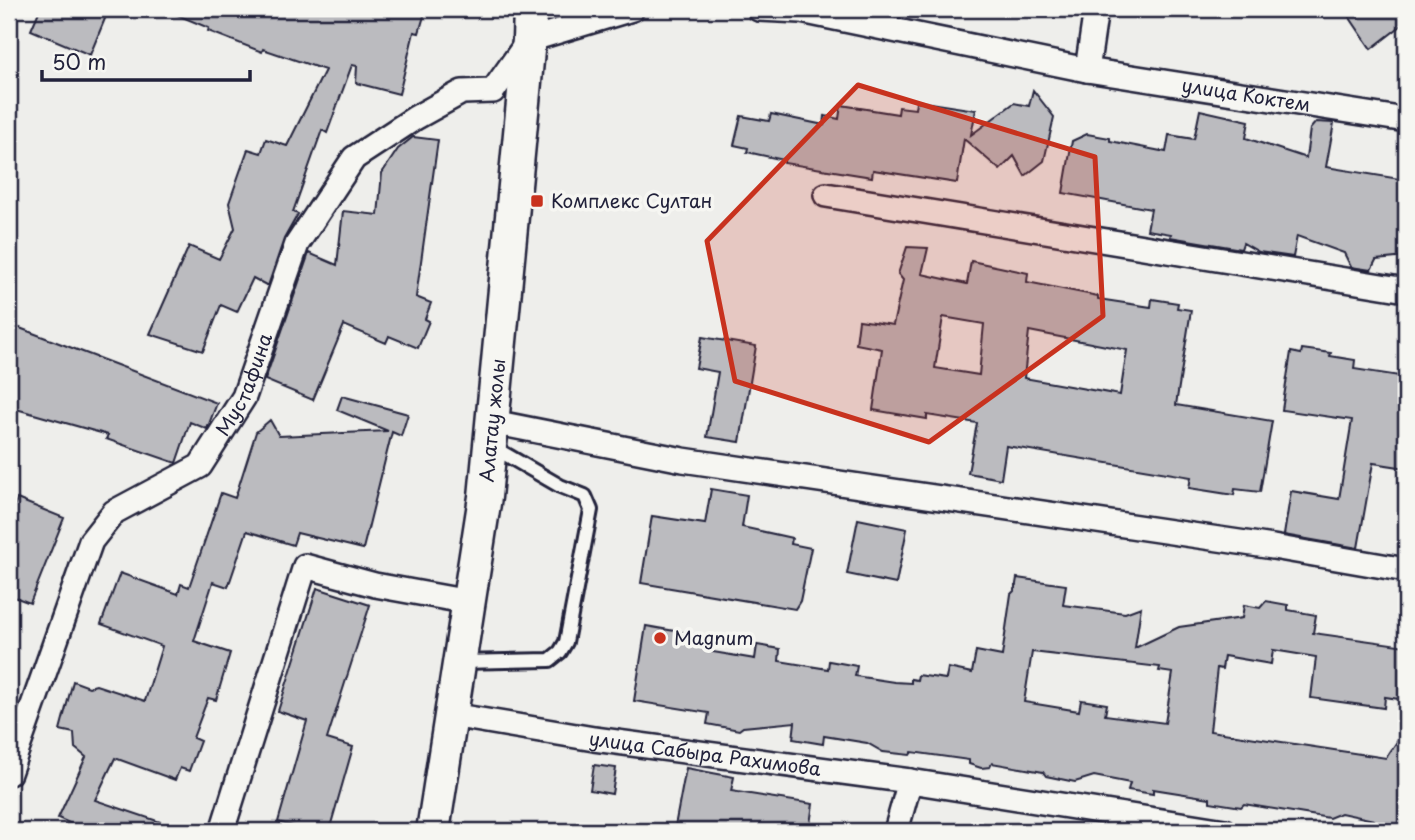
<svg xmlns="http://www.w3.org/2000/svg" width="1415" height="840" viewBox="0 0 1415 840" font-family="'Playpen Sans',sans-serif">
  <rect width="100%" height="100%" fill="#eeeeeb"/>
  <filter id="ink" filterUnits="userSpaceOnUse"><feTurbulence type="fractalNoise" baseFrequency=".0143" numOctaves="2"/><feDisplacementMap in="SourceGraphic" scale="14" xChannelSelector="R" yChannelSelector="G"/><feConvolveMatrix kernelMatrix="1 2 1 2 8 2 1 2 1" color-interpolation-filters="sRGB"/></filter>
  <g filter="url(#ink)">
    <path fill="#bbbbbf" stroke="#22223b" stroke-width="2" fill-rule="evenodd" d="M 40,9 L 109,9 L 90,55 L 31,30 Z
      M 163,9 L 426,9 L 419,33 L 414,32 L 399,94 L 356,83 L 357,66 L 352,65 L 327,133 L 322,130 L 293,212 L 298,214 L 284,239 L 268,286 L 253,278 L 237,312 L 221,305 L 203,351 L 150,334 L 189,246 L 219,259 L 235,228 L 229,203 L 248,149 L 261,153 L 266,139 L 287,146 L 325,70 L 263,49 L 262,52 L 208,31 L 209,28 Z
      M 1344,9 L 1406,9 L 1406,22 L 1371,49 Z
      M 1033,90 L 1054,117 L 1044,161 L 1025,176 L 1014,156 L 1000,170 L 964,139 L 957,183 L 873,170 L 872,177 L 784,163 L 784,160 L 747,152 L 748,148 L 734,145 L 741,116 L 769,121 L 771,114 L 824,125 L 825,116 L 839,119 L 841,105 L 898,114 L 899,107 L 915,109 L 916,101 L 976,110 L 971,135 L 1014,103 L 1029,106 Z
      M 1200,110 L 1249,121 L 1246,138 L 1306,158 L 1310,129 L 1316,122 L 1334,123 L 1326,167 L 1406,180 L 1406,257 L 1376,260 L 1371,270 L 1351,267 L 1344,253 L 1297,236 L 1293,257 L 1259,252 L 1243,243 L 1241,249 L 1170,237 L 1171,234 L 1147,230 L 1151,209 L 1063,193 L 1072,141 L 1087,134 L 1110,138 L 1110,141 L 1166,152 L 1169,135 L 1194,139 Z
      M 413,137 L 438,140 L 416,297 L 431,303 L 425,319 L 429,321 L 418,348 L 389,336 L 386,343 L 344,325 L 313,400 L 265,380 L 309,253 L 337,265 L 343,211 L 378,215 L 382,173 L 398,149 Z
      M 907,247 L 928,248 L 922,274 L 967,284 L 971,261 L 1028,273 L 1027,282 L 1098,296 L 1098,299 L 1151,307 L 1152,299 L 1178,303 L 1177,308 L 1191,310 L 1176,405 L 1272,421 L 1260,492 L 1235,489 L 1234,495 L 1189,488 L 1191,477 L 1006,446 L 1001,479 L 968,473 L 977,423 L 927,415 L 927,419 L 873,410 L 882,349 L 856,344 L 859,320 L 893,325 L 903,280 L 898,274 ZM 943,317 L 984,324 L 979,375 L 935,368 ZM 1029,331 L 1127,350 L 1120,395 L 1024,378 Z
      M 17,327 L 217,403 L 207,429 L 190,422 L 176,463 L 106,439 L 108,435 L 9,407 L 9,357 Z
      M 702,337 L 756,346 L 740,442 L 707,437 L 718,372 L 696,368 Z
      M 1302,349 L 1331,353 L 1330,356 L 1355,360 L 1354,369 L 1406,377 L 1406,468 L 1373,463 L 1358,548 L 1284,535 L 1291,491 L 1339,499 L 1352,420 L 1282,410 L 1291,352 L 1301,354 Z
      M 342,396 L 408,414 L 401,436 L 392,432 L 363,549 L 297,533 L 293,545 L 247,531 L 228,587 L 213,582 L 194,641 L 230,653 L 216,700 L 208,698 L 193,738 L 200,741 L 189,771 L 180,768 L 175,780 L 115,758 L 95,800 L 175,827 L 175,831 L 87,831 L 58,818 L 86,757 L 75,748 L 74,733 L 60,730 L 73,681 L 89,687 L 96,685 L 145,701 L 162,646 L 101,624 L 120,573 L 178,594 L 181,584 L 189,587 L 221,493 L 235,498 L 256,432 L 270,420 L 279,436 L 388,431 L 337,410 Z
      M 711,489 L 747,495 L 742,527 L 792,538 L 791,544 L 811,548 L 800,601 L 795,609 L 641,583 L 652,516 L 705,524 Z
      M 17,499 L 64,518 L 30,603 L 9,595 L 9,520 Z
      M 858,519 L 907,529 L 896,584 L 847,574 Z
      M 1017,578 L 1066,585 L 1063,605 L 1125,613 L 1141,607 L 1135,648 L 1179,627 L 1242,618 L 1244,605 L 1260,608 L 1266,601 L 1288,605 L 1288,610 L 1316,615 L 1313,633 L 1406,646 L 1406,700 L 1385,697 L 1384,708 L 1311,698 L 1316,657 L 1273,650 L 1271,664 L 1224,656 L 1222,669 L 1217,668 L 1210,731 L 1386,758 L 1406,728 L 1406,831 L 1372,829 L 1374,820 L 1341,813 L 1329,818 L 1244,804 L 1241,807 L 1210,802 L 1210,798 L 1153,789 L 1153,794 L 1128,790 L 1130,783 L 1094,776 L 1075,782 L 1046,776 L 1043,772 L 992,763 L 990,767 L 981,768 L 969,764 L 969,760 L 912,752 L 910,755 L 883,752 L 867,743 L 824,736 L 823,744 L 793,739 L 795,722 L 743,727 L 739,730 L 707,724 L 709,713 L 634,701 L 646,626 L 709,637 L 707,651 L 755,659 L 757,645 L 780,649 L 779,661 L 828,669 L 829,661 L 857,666 L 855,676 L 894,682 L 911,683 L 911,679 L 917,680 L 918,675 L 946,679 L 948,668 L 972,673 L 976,651 L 1002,656 L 1011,594 L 1015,590 ZM 1032,652 L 1160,667 L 1159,671 L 1173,673 L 1165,723 L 1105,715 L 1107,704 L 1081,700 L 1079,711 L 1024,702 Z
      M 317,588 L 370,605 L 327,739 L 353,747 L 329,831 L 311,831 L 278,822 L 307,721 L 278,711 Z
      M 594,765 L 616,768 L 612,794 L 590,790 Z
      M 686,768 L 734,777 L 731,791 L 813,804 L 809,831 L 703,831 L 675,826 Z"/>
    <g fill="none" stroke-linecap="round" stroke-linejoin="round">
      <defs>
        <path id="service" d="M 460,662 L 550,660 L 560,652 L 566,642 L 591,510 L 585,496 L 560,486 L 491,446"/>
        <g id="minor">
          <path d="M 759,9 L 801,11 L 1087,70 L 1096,9"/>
          <path id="s1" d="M 1087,70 L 1406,120"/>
          <path d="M 826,195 L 1406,290"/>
          <path d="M 493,422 L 683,460 L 1273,547 L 1406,570"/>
          <path id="s2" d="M 451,715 L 594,739 L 910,781 L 896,831"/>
          <path id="s3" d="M 9,773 L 91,541 L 114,512 L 200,466 L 244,397 L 297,244 L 354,158 L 415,118 L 462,92 L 493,91 L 529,40 L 632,9"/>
          <path d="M 910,781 L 1225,831"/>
          <path d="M 222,831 L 305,566 L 375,585 L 469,602"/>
        </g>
        <g id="secondary">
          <path id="s4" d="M 433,831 L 485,497 L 529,40 L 530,9"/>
        </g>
      </defs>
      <use href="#service" stroke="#22223b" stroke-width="18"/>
      <use href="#minor" stroke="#22223b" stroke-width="28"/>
      <use href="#secondary" stroke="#22223b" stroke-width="37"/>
      <use href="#service" stroke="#f6f6f2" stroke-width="12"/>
      <use href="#minor" stroke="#f6f6f2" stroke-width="23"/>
      <use href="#secondary" stroke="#f6f6f2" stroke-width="32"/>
    </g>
  </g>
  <path fill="#c8321e" fill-opacity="0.2" stroke="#c8321e" stroke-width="5" stroke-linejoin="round" d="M 858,85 L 1095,157 L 1103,316 L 929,442 L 735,381 L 707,241 Z"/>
  <g fill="#c8321e" stroke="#f6f6f2" stroke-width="2.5">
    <rect x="530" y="194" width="14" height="14" rx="3.5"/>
    <circle cx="660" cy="638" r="7"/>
  </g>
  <g text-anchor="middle" stroke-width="7" stroke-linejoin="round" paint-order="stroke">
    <g font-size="19" fill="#22223b" stroke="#f6f6f2">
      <text dy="7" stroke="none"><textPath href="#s1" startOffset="161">улица Коктем</textPath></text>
      <text dy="7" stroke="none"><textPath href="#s3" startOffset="474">Мустафина</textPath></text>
      <text dy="7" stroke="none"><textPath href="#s4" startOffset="415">Алатау жолы</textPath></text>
      <text dy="7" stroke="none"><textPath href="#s2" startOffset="257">улица Сабыра Рахимова</textPath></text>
    </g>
    <g font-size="19" fill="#22223b" stroke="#f6f6f2" text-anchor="start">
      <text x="551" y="208">Комплекс Султан</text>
      <text x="674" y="645">Magnum</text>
    </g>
  </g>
  <rect width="1415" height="840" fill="none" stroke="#f6f6f2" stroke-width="35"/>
  <rect x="18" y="18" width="1380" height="805" fill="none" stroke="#22223b" stroke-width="2.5" filter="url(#ink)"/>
  <path d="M42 70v10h208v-10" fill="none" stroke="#22223b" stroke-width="3.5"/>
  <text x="52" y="70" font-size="21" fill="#22223b" stroke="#f6f6f2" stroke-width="5" paint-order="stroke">50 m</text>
</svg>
